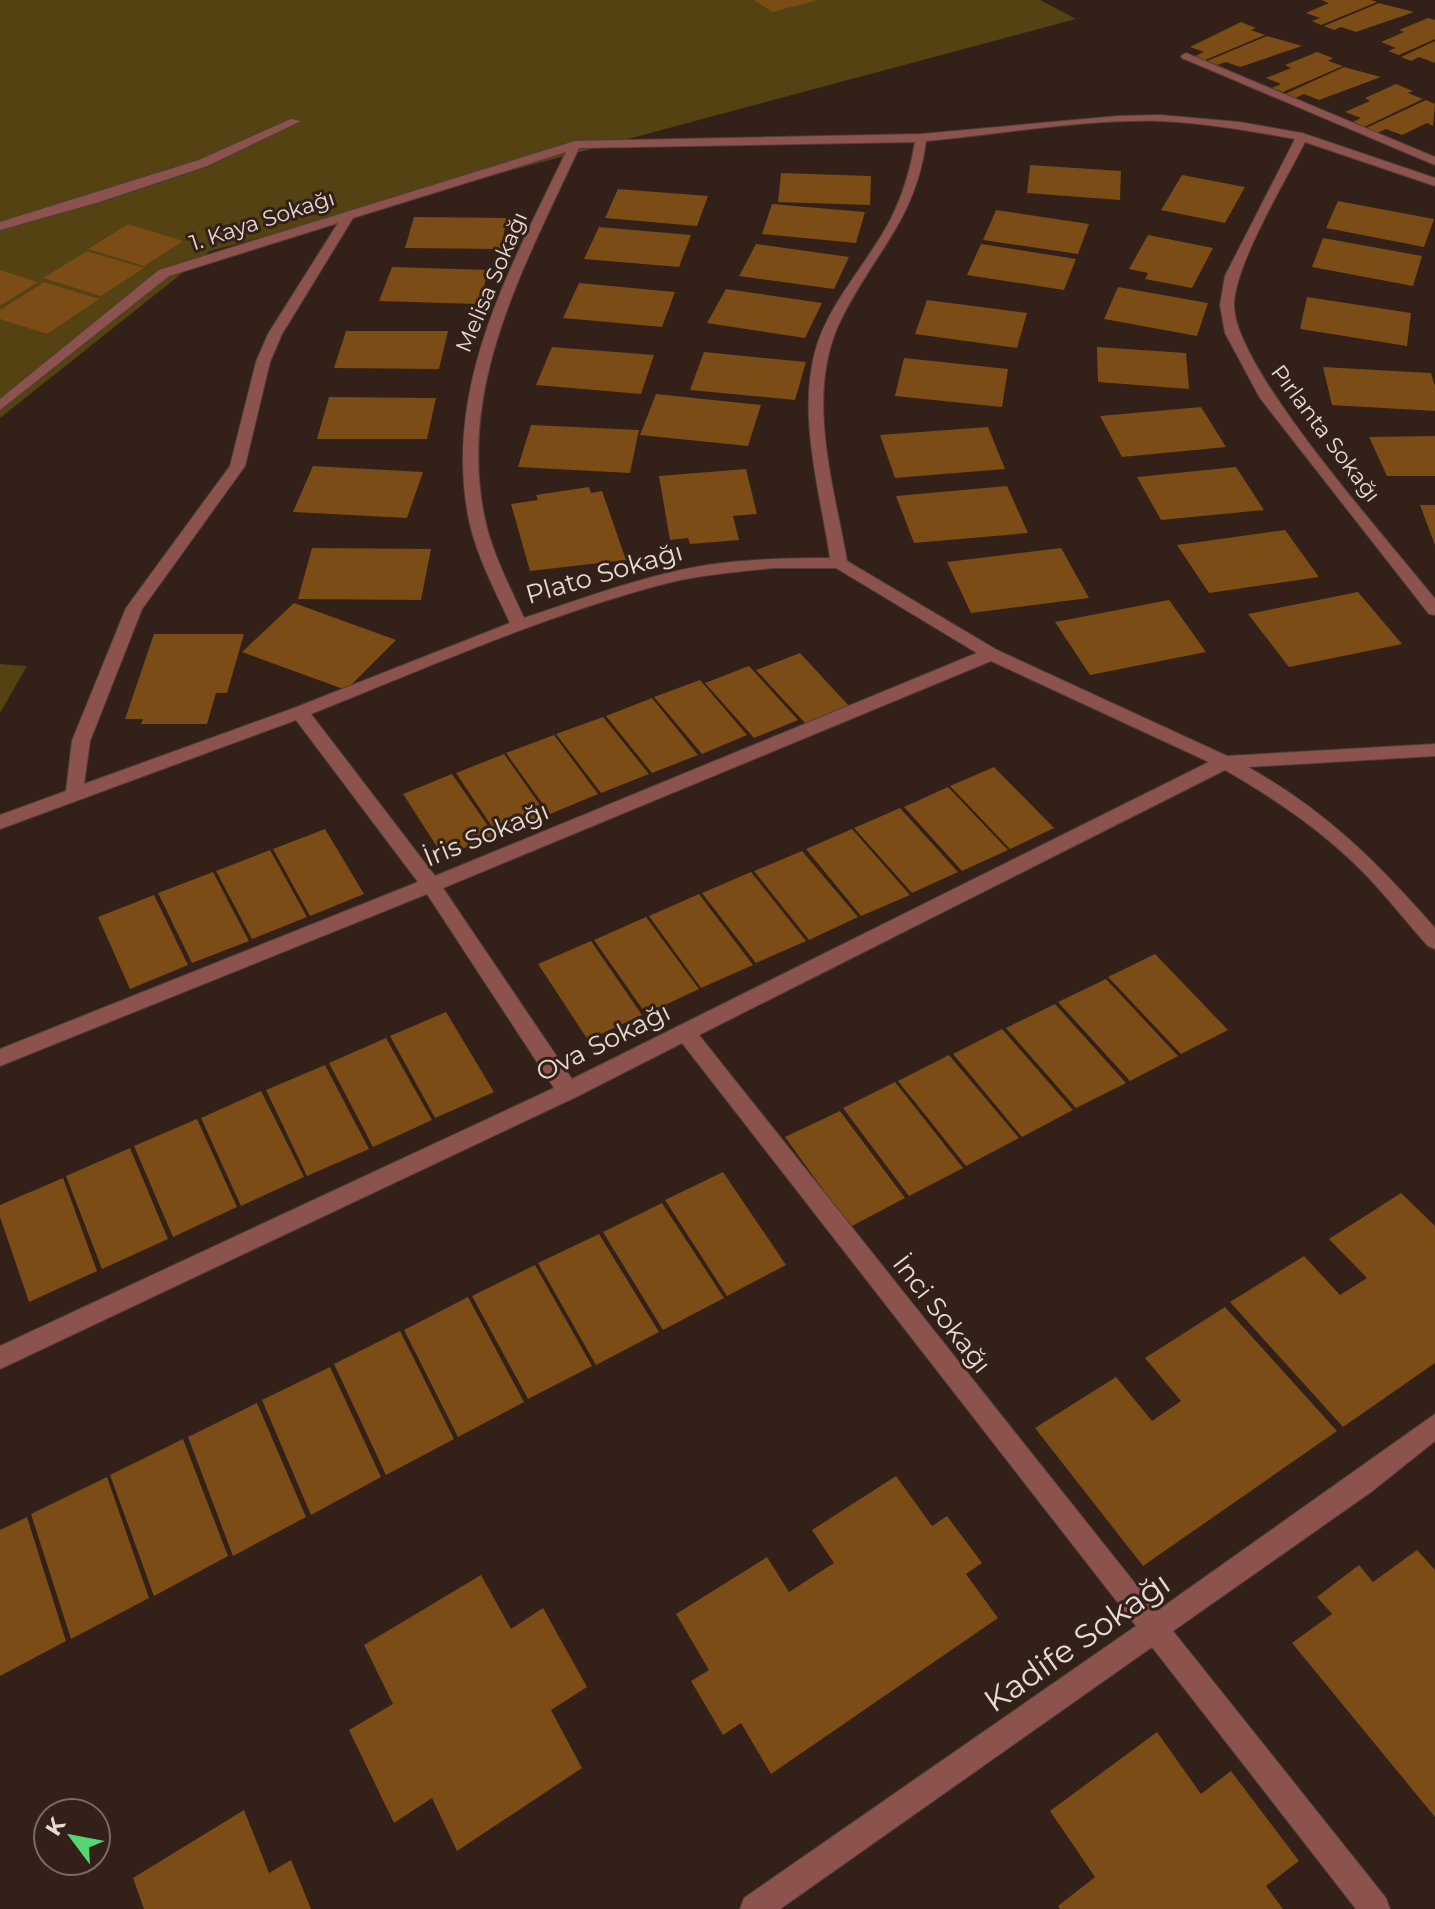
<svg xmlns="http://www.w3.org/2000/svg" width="1435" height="1909" viewBox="0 0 1435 1909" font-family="Montserrat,sans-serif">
  <rect width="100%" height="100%" fill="#322019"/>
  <path fill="#544213" d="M 0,0 L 1040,0 L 1076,19 L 210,251 L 0,418 Z
    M 0,664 L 27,666 L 0,713 Z"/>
  <path fill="#7b4c15" d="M 754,0 L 815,0 L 815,1 L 772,12 Z
    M 1321,0 L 1371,0 L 1377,2 L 1321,25 L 1312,21 L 1320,18 L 1306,13 L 1329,3 Z
    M 1379,3 L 1414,12 L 1356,32 L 1341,27 L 1334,30 L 1324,26 Z
    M 1428,18 L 1435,20 L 1435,39 L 1399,55 L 1388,51 L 1396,48 L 1381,42 L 1404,32 L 1399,30 Z
    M 1241,22 L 1256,28 L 1251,30 L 1265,35 L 1205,60 L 1195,56 L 1204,52 L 1190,47 Z
    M 1267,36 L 1302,46 L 1240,67 L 1226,62 L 1217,65 L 1207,61 Z
    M 1435,41 L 1435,63 L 1419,57 L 1411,61 L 1401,57 Z
    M 1317,52 L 1333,58 L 1328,61 L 1343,66 L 1283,92 L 1272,88 L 1281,84 L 1266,78 L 1291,68 L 1285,65 Z
    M 1344,67 L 1381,77 L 1319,100 L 1304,94 L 1295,98 L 1285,94 Z
    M 1396,84 L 1413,91 L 1408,93 L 1423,99 L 1364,127 L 1353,122 L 1361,118 L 1345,112 L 1370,101 L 1365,98 Z
    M 1426,100 L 1435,104 L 1433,126 L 1427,123 L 1402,135 L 1386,129 L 1377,133 L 1366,128 Z
    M 1030,165 L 1121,171 L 1120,200 L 1027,193 Z
    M 781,173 L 871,176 L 870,205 L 778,202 Z
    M 1182,175 L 1245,187 L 1225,223 L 1161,210 Z
    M 618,189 L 708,196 L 697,226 L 605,218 Z
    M 1338,201 L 1434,219 L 1424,247 L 1326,228 Z
    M 772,204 L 865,212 L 856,243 L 762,234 Z
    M 996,210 L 1089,224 L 1078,254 L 983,240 Z
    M 414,217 L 507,218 L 501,249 L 405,248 Z
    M 128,224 L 183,241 L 144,266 L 88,249 Z
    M 599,227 L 691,235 L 679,267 L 584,259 Z
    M 1148,235 L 1213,248 L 1192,288 L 1145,279 L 1148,273 L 1129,269 Z
    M 1323,238 L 1422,256 L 1413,286 L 1312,267 Z
    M 756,244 L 849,257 L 834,289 L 739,276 Z
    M 981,244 L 1076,259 L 1064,290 L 967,275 Z
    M 87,251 L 144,268 L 101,296 L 43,278 Z
    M 392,267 L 489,270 L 478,304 L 379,301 Z
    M 0,270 L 38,282 L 0,306 Z
    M 44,282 L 99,299 L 47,334 L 0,319 L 0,310 Z
    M 579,283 L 675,292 L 662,327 L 563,318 Z
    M 1118,287 L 1208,303 L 1197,336 L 1104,319 Z
    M 726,289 L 822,303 L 805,338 L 707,323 Z
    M 1307,297 L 1411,313 L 1407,346 L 1300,329 Z
    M 927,300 L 1027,313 L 1017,348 L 915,334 Z
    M 346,331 L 448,331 L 439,369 L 334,368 Z
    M 552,347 L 654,355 L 641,394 L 536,385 Z
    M 1097,347 L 1186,353 L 1189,389 L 1098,382 Z
    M 704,352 L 806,362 L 795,400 L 690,390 Z
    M 904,358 L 1008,369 L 1002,407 L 895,396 Z
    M 1323,367 L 1431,373 L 1435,386 L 1435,411 L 1332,405 Z
    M 656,394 L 761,405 L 748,446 L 640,435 Z
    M 329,397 L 436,398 L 427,439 L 317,439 Z
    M 1201,407 L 1226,447 L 1122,457 L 1100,416 Z
    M 531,425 L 639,430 L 630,473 L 518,467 Z
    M 988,427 L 1005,469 L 895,478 L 880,435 Z
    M 1435,436 L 1435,476 L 1387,476 L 1369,437 Z
    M 313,466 L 423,472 L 407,518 L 293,512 Z
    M 1236,467 L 1264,510 L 1161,520 L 1137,477 Z
    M 746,469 L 757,514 L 733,516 L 739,540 L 690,544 L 688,538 L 670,540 L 659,476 Z
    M 1007,486 L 1028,533 L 914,543 L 896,496 Z
    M 589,487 L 591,493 L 602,491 L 626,560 L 530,571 L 511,504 L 538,500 L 536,495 Z
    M 1420,505 L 1435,505 L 1435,545 Z
    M 1285,530 L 1319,577 L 1209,593 L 1177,545 Z
    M 312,548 L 431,549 L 421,600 L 298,599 Z
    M 1061,548 L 1089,598 L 971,613 L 947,562 Z
    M 1358,592 L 1402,644 L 1289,667 L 1248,614 Z
    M 1169,600 L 1206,652 L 1090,675 L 1055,622 Z
    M 294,603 L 396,640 L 346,690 L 242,652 Z
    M 154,634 L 244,634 L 227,693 L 216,693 L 207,724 L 141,724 L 143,719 L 125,719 Z
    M 800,653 L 850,707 L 806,724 L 756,670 Z
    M 749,666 L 798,720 L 754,738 L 705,683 Z
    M 700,680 L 747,735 L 702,754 L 654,697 Z
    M 652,698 L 698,755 L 652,773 L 606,716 Z
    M 603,717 L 649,774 L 601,793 L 556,734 Z
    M 554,735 L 598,794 L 550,814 L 506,753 Z
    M 504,754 L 547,815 L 497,834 L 456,773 Z
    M 994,767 L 1054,828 L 1010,849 L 950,786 Z
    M 452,774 L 495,836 L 443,856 L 403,794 Z
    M 948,787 L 1008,850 L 962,871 L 904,807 Z
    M 900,808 L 958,872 L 912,893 L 854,828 Z
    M 325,829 L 364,894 L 310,916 L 273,849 Z
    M 852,829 L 910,895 L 861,916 L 806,849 Z
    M 270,850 L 307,917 L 252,939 L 216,871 Z
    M 802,851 L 858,917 L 809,940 L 754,871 Z
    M 213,872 L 249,941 L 192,963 L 158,893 Z
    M 751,872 L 806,941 L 756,963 L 702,893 Z
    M 699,894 L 753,965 L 701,988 L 649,916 Z
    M 154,895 L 188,965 L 130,989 L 98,917 Z
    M 646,917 L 699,989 L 646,1014 L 594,940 Z
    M 591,941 L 642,1015 L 588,1040 L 538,964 Z
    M 1155,954 L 1228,1030 L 1181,1054 L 1108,977 Z
    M 1106,979 L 1178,1056 L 1130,1081 L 1058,1002 Z
    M 1055,1004 L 1126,1083 L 1076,1108 L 1006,1028 Z
    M 446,1012 L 494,1092 L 435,1118 L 390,1036 Z
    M 1002,1029 L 1073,1110 L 1022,1137 L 953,1054 Z
    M 386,1038 L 432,1120 L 373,1147 L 329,1063 Z
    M 949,1055 L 1019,1138 L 966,1166 L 898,1081 Z
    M 325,1065 L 369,1149 L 307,1176 L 266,1090 Z
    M 895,1082 L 963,1168 L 909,1196 L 843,1108 Z
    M 261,1091 L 304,1177 L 241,1206 L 201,1118 Z
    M 840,1111 L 905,1198 L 850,1227 L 785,1137 Z
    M 197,1119 L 237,1207 L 173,1237 L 134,1146 Z
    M 130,1148 L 168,1239 L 102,1269 L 66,1176 Z
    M 723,1172 L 786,1265 L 727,1296 L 665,1200 Z
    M 63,1178 L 97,1271 L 29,1302 L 0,1217 L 0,1205 Z
    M 1401,1193 L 1435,1226 L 1435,1363 L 1343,1427 L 1230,1302 L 1304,1256 L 1340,1295 L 1367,1278 L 1329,1239 Z
    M 662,1203 L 724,1298 L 663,1330 L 603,1232 Z
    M 599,1234 L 659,1332 L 596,1365 L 538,1263 Z
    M 535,1265 L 592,1366 L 528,1399 L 472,1296 Z
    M 468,1297 L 524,1402 L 458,1437 L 404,1330 Z
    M 1225,1307 L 1337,1431 L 1143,1566 L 1035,1428 L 1116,1377 L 1152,1421 L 1181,1401 L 1145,1358 Z
    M 400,1331 L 454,1439 L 386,1475 L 334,1364 Z
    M 330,1367 L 381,1477 L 311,1515 L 262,1400 Z
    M 257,1403 L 306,1517 L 233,1556 L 188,1437 Z
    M 183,1439 L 228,1556 L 154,1596 L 110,1475 Z
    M 896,1476 L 932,1526 L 947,1516 L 982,1563 L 966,1574 L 998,1618 L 771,1774 L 741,1723 L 723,1735 L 691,1681 L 709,1670 L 676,1614 L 767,1557 L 789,1592 L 834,1563 L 812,1530 Z
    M 107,1477 L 149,1598 L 71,1639 L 31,1514 Z
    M 27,1517 L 66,1641 L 0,1676 L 0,1530 Z
    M 1417,1550 L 1435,1570 L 1435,1817 L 1292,1643 L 1332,1614 L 1317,1597 L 1359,1565 L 1373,1582 Z
    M 481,1575 L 511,1629 L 543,1608 L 587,1687 L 551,1710 L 582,1768 L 457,1851 L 432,1798 L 394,1823 L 349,1730 L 393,1704 L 364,1645 Z
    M 1157,1732 L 1201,1794 L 1231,1771 L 1299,1861 L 1266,1886 L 1283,1909 L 1060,1909 L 1058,1906 L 1095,1877 L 1050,1811 Z
    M 244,1810 L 269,1873 L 291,1860 L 311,1909 L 144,1909 L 133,1878 Z"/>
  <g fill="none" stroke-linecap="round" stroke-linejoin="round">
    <defs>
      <path id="service" d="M 1186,53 L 1435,157 L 1435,165 L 1182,58 L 1181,56 Z
        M 291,119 L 301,121 L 207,166 L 99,202 L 0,230 L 0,222 L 199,160 Z"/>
      <path id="minor" d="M 1160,115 L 1239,122 L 1302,133 L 1435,178 L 1435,186 L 1305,142 C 1286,180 1235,264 1234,304 C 1232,367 1391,543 1435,599 L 1435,615 L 1429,614 L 1260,398 L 1225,333 L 1220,305 L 1225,276 L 1295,139 C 1251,131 1206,123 1160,121 C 1085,119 1002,134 926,141 C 916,222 869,258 838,326 C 806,399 834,486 847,561 L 997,650 L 1227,756 L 1435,744 L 1435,756 L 1248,767 C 1327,812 1375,860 1435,928 L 1435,949 L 1428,946 C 1406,922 1386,895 1363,872 C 1322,830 1275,799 1225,770 L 699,1035 L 1157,1611 L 1435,1414 L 1435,1441 L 1371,1492 L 1173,1631 L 1386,1898 L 1390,1909 L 1356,1909 L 1152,1647 L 780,1909 L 740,1909 L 744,1898 L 1136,1626 L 682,1043 L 576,1097 L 0,1369 L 0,1346 L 554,1088 L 427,894 L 0,1066 L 0,1049 L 418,882 L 296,720 L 0,829 L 0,815 L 66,791 L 72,741 L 126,608 L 230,466 L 256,362 L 268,334 L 338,223 L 169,276 L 0,410 L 0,399 L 159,270 L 575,141 L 921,134 L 1118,116 ZM 915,142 C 909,179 897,213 876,244 C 855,277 829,308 817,345 C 796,413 820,490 830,558 C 789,558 748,559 707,565 C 645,575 584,598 524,618 C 509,585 491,551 484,515 C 458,383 525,265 579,148 ZM 566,152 C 511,267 444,383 468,515 C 475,553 494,588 510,623 L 294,708 L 84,784 L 90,741 L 142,609 L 245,466 L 270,362 L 282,334 L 353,218 ZM 774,568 L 836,568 L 977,653 L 435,876 L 311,714 C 426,668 540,617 660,585 C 697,575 736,572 774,568 ZM 991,661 L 1209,762 L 572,1079 L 443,888 Z"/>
    </defs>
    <use href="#service" stroke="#4f3e37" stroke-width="2"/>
    <use href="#minor" stroke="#4f3e37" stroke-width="2"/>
    <use href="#service" fill="#8c524e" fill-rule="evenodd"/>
    <use href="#minor" fill="#8c524e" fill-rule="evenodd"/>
  </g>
  <g text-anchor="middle" stroke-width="6" stroke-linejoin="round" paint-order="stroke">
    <g font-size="22" fill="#e6dad5" stroke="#322019">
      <text transform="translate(262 220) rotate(-18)" y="8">1. Kaya Sokağı</text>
      <text transform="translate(491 282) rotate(-67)" y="8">Melisa Sokağı</text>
      <text transform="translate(1326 433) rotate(53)" y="8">Pırlanta Sokağı</text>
    </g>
    <g font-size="26" fill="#e6dad5" stroke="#322019">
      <text transform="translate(604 573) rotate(-16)" y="9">Plato Sokağı</text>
      <text transform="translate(486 834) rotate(-22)" y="9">İris Sokağı</text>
      <text transform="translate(603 1042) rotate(-26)" y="9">Ova Sokağı</text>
      <text transform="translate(942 1314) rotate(52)" y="9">İnci Sokağı</text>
    </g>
    <g font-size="32" fill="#e6dad5" stroke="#322019">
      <text transform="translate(1077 1642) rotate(-35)" y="11">Kadife Sokağı</text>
    </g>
  </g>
  <g transform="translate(72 1837) rotate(302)"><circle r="38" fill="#322019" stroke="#7a6a64" stroke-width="2"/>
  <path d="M0-6L14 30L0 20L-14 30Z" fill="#54d672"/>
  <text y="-12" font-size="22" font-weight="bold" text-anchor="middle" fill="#e6dad5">K</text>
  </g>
</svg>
